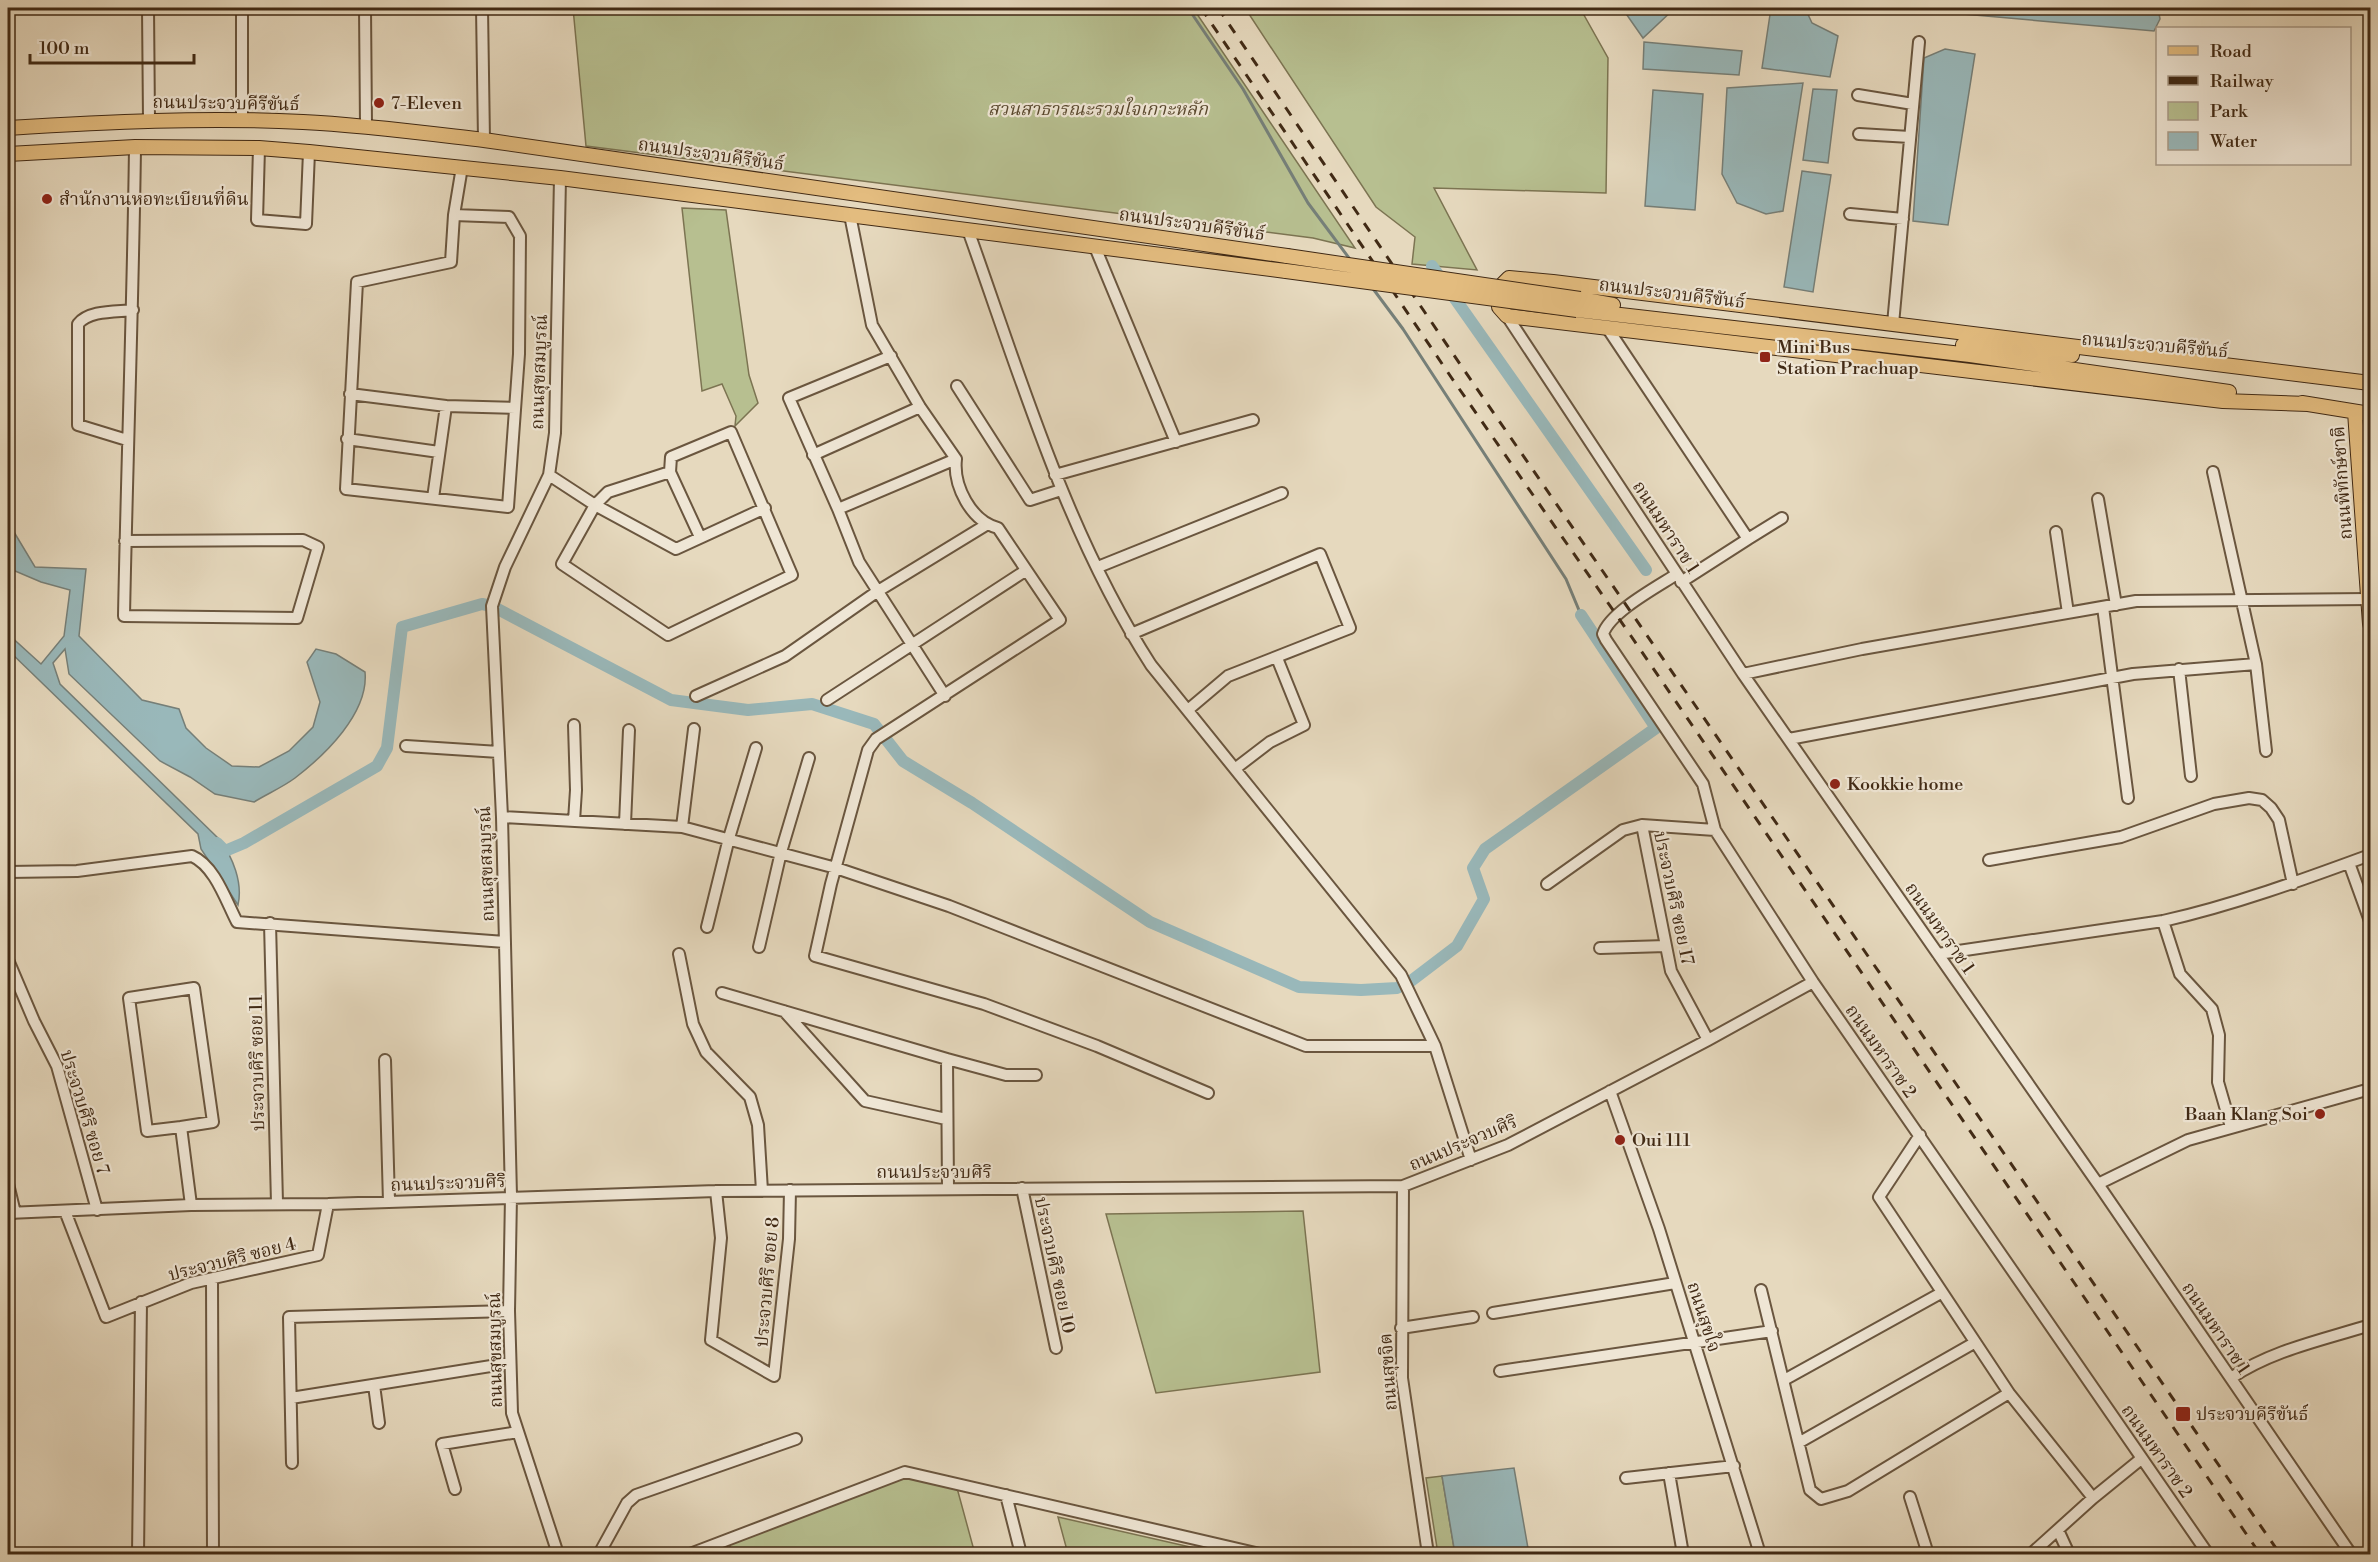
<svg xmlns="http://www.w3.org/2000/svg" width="2378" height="1562" viewBox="0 0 2378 1562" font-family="'Libre Bodoni','Noto Serif Thai',serif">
  <rect width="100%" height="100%" fill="#e6d9be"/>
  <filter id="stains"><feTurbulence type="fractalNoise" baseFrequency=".00333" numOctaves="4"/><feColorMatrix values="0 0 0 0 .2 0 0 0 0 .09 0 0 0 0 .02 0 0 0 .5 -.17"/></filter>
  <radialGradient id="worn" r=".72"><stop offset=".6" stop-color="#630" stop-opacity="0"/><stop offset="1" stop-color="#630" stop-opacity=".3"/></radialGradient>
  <path fill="#b7bf90" stroke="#7c7452" stroke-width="1.5" d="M 573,8 L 1193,8 L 1355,248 L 1313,238 L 586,146 Z
    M 1245,8 L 1307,8 L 1308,11 L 1324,8 L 1580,8 L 1608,58 L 1606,193 L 1434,188 L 1477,270 L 1412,264 L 1415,237 L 1376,207 Z
    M 682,208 L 726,210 L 749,375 L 758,403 L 735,426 L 736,416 L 722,384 L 702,391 Z
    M 1303,1211 L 1320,1372 L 1156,1393 L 1106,1214 Z
    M 1442,1476 L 1455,1554 L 1438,1554 L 1426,1478 Z
    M 905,1477 L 957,1488 L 975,1554 L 732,1554 L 729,1543 Z
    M 1058,1517 L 1221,1554 L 1068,1554 Z"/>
  <path fill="#99b8ba" stroke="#767f78" stroke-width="1.5" d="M 1622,8 L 1675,8 L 1643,38 Z
    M 1771,8 L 1805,8 L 1812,23 L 1838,36 L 1830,77 L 1762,68 Z
    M 1923,8 L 2158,8 L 2160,19 L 2154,31 L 1929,11 Z
    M 1644,42 L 1742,51 L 1739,75 L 1643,69 Z
    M 1945,49 L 1975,54 L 1948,225 L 1913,221 L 1924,58 Z
    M 1803,83 L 1783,211 L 1766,214 L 1737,203 L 1722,174 L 1727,88 Z
    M 1813,89 L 1837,90 L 1828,163 L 1803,160 Z
    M 1653,90 L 1703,94 L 1695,210 L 1645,206 Z
    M 1802,171 L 1831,175 L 1813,292 L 1784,287 Z
    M 8,522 L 35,567 L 86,569 L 79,636 L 142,700 L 179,709 L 186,728 L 206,748 L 232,766 L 259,767 L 289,751 L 313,727 L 320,702 L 307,662 L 316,649 L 336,654 L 365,672 C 369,713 325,755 295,778 C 283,787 267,794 254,802 L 215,794 L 190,777 L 160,761 L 69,674 L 65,649 L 53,663 L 60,684 L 219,839 C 233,857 243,883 238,905 L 201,849 L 198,834 L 8,650 L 8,634 L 41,664 L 64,636 L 70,590 L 41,582 L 8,568 Z
    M 1514,1468 L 1529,1554 L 1455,1554 L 1442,1476 Z"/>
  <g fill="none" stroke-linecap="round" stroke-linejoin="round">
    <path stroke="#767f78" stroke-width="3" d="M 1188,8 L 1243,89 L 1308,203 L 1352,262
      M 1371,286 L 1403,329 L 1566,579 L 1581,615"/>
    <path stroke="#99b8ba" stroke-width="12" d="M 1432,266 L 1646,570
      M 217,843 L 225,851 L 244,843 L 377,766 L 387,748 L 402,627 L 482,604 L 492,606 L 671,700 L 748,710 L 812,704 L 874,724 L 903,761 L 972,803 L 1150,922 L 1299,987 L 1361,990 L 1397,988 L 1411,981 L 1457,946 L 1484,899 L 1473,868 L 1485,849 L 1656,728 L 1581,615"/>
    <defs>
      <path id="minor" d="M 148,8 L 149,120
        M 242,8 L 242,120
        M 365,8 L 366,126
        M 482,8 L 484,140
        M 1858,95 L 1913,104
        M 1859,134 L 1910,137
        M 259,148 L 257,220 L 306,224 L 309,152
        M 1850,214 L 1903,219
        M 454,215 L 509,217 L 520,236 L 519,354 L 508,507 L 346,489 L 357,282 L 451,262 L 454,215 L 462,167
        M 968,230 C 1021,378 1066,533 1151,665 L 1401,975 L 1435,1046 L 1471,1160
        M 1095,247 L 1176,442
        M 1507,316 L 1743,674 L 2098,1184 L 2351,1554
        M 1893,324 L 1919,42
        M 1608,329 L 1748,539 L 1681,582
        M 891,356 L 789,398 L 838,509 L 859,562 L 945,696
        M 957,386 L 1030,500 L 1061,490
        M 350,394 L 446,406 L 515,408
        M 731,432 L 792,575 L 668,635 L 562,564 L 595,505 L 608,492 L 670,472 L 671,457 Z
        M 347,439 L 439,452
        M 127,440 L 78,425 L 78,324 C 89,310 116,312 133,310
        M 813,455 L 920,407
        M 956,459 C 953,486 971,521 998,528 L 1060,620 L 876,739 L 868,750 L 831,884 L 815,956 L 984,1004 L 1097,1046 L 1208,1093
        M 670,472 L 700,537
        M 2213,472 L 2256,664 L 2266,751
        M 549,475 L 595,505 L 676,549 L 765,508
        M 1055,475 L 1253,420
        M 433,498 L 446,406
        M 2098,499 L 2116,605
        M 838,509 L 956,459 L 920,407 L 872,325 L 850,215
        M 2056,532 L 2068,613
        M 1748,539 L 1782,518
        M 125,541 L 303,540 L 318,547 L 297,618 L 124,616 C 127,460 133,304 135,147
        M 1098,567 L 1282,493
        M 1677,574 C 1657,587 1610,612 1603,634 L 1606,640 L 1703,784 L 1715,830 L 1813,982 L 2208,1554
        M 2103,607 L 2128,798
        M 1131,634 L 1320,554 L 1350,628 L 1228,676 L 1189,709
        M 2179,669 L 2191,776
        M 1743,674 L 1862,649 L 2136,601 L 2369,599
        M 696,696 L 785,656 L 878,591 L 986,525
        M 827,700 L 1025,571
        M 1789,739 L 2133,674 L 2256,664
        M 406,746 L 499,752
        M 1236,768 L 1270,742 L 1304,725 L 1277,658
        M 502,817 L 682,827 L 836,868 L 949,906 L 1306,1046 L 1435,1046
        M 574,821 L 576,790 L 574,725
        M 625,824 L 629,730
        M 1642,825 L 1671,971 L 1708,1040
        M 682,827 L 694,729
        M 1989,860 L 2121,837 L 2214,804 L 2249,798 L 2262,800 L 2271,808 L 2279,820 L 2293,884
        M 2349,863 L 2370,921
        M 8,872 L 77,871 L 192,856 C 215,866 226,901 237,922 L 505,942
        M 1547,884 L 1623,830 L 1642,825 L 1715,830
        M 2163,921 L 2180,974 L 2212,1009 L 2219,1035 L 2218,1082 L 2231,1127
        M 270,923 L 277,1203
        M 707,927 L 729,838 L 756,748
        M 759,947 L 781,852 L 809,758
        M 1600,948 L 1666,946
        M 679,954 L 693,1024 L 706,1052 L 750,1097 L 758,1125 L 762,1191
        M 1938,954 L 2163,921 C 2234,905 2302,880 2370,855
        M 8,960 L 34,1021 L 57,1066 L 97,1210
        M 722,993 L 947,1059 L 948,1188
        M 784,1011 L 865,1101 L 946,1119
        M 947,1059 L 1006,1075 L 1036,1075
        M 385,1060 L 389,1202
        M 1610,1091 L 1659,1229 L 1760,1554
        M 181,1127 L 147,1131 L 129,998 L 194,988 L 213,1122 L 181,1127 L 191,1205
        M 1920,1135 L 1879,1197 L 2009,1393 L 2093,1498
        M 8,1184 L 15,1213
        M 2098,1184 L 2188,1140 L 2370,1089
        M 1403,1186 L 1402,1378 L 1428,1554
        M 1022,1188 L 1056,1348
        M 716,1191 L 721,1238 L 711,1340 L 774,1376 L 789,1239 L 790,1190
        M 65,1211 L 106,1317 L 191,1283 L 318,1255 L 328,1204
        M 8,1213 L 191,1205 L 328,1204 L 716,1191 L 1403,1186 L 1508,1145 L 1708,1040 L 1813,982
        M 212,1279 L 213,1554
        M 1761,1290 L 1810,1490 L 1821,1499 L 1848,1491 L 2009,1393
        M 1493,1313 L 1675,1283
        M 1401,1328 L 1473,1317
        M 1500,1371 L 1772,1331
        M 2231,1378 C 2272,1350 2323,1340 2370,1325
        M 1784,1380 L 1941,1293
        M 374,1385 L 379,1423
        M 291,1398 L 510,1363
        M 1800,1442 L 1974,1343
        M 292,1463 L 289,1317 L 509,1311
        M 1669,1473 L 1683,1554
        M 1626,1478 L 1734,1466
        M 455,1489 L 442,1444 L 518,1432
        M 1006,1495 L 1021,1554
        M 1910,1497 L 1928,1554
        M 2058,1530 L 2069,1554
        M 138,1554 L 141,1302
        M 558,1554 L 512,1413 L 509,1311 L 511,1196 L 502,817 L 492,606 L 505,567 L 549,475 L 555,433 L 560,178
        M 599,1554 L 627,1503 L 636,1495 L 796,1439
        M 690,1554 L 905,1472 L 1260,1554
        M 2031,1554 L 2093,1498 L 2141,1459"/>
      <path id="major" d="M 8,128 C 106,122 204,117 303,122 C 364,125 424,133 484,140 L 1287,256
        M 8,154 L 135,147 L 259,148 L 309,152 L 560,178 L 1286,271
        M 1580,299 L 1613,305
        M 1577,310 L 1970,355 L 2229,392
        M 1963,345 L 2072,355
        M 2302,403 L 2370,414
        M 2308,404 L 2223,401 L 1507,316 L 1499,307 L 1499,288 L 1509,278 L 1553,282 L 2370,383
        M 2355,412 L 2370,624"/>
    </defs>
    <use href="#minor" stroke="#6a563f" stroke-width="14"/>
    <use href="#major" stroke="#412a15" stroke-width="16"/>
    <use href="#minor" stroke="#efe6d5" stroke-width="10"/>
    <use href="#major" stroke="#e3bc7f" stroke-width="14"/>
    <path stroke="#412a15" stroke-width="3" stroke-dasharray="10 10" stroke-linecap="butt" d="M 1201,8 L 1451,377 L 1631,636 L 2260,1554
      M 1218,8 L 1462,367 L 2280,1554"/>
    <defs>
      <path id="major-bridge" d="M 1287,256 L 1580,299
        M 1286,271 L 1577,310"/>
    </defs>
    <use href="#major-bridge" stroke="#412a15" stroke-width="16" stroke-linecap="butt"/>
    <use href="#major-bridge" stroke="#e3bc7f" stroke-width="14"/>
  </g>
  <g fill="#8f2418" stroke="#efe6d5" stroke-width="2">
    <circle cx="379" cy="103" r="6"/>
    <circle cx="47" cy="199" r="6"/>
    <rect x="1759" y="351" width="12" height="12" rx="3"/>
    <circle cx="1835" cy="784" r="6"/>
    <circle cx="2320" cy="1114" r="6"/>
    <circle cx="1620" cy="1140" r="6"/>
    <rect x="2175" y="1406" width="16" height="16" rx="3"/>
  </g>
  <g text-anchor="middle" stroke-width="4.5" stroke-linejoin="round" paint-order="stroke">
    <g font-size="18" fill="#412a15" stroke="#efe6d5">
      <text transform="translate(226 103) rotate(1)" y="6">ถนนประจวบคีรีขันธ์</text>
      <text transform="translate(711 154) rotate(8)" y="6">ถนนประจวบคีรีขันธ์</text>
      <text transform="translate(1192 224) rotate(8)" y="6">ถนนประจวบคีรีขันธ์</text>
      <text transform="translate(1672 293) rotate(7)" y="6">ถนนประจวบคีรีขันธ์</text>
      <text transform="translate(2155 345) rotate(5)" y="6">ถนนประจวบคีรีขันธ์</text>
      <text transform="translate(539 372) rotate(-88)" y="6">ถนนสุขสมบูรณ์</text>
      <text transform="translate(2342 483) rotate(-94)" y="6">ถนนพิทักษ์ชาติ</text>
      <text transform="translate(1666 527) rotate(57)" y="6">ถนนมหาราช 1</text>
      <text transform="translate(486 864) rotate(-92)" y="6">ถนนสุขสมบูรณ์</text>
      <text transform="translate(1674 898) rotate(78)" y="6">ประจวบศิริ ซอย 17</text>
      <text transform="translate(1940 928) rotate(55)" y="6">ถนนมหาราช 1</text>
      <text transform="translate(1881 1051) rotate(55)" y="6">ถนนมหาราช 2</text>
      <text transform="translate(257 1063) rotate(-91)" y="6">ประจวบศิริ ซอย 11</text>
      <text transform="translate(85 1112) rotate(73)" y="6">ประจวบศิริ ซอย 7</text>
      <text transform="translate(1463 1143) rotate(-23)" y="6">ถนนประจวบศิริ</text>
      <text x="934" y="1178">ถนนประจวบศิริ</text>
      <text transform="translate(448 1183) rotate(-2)" y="6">ถนนประจวบศิริ</text>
      <text transform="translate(232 1259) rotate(-14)" y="6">ประจวบศิริ ซอย 4</text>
      <text transform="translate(1055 1265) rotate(78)" y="6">ประจวบศิริ ซอย 10</text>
      <text transform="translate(767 1282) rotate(-85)" y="6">ประจวบศิริ ซอย 8</text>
      <text transform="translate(1704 1317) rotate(72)" y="6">ถนนสุขใจ</text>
      <text transform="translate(2216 1328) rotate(56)" y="6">ถนนมหาราช 1</text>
      <text transform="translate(495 1350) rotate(-91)" y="6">ถนนสุขสมบูรณ์</text>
      <text transform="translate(1388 1372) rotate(-94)" y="6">ถนนสุขจิต</text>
      <text transform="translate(2157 1451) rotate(55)" y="6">ถนนมหาราช 2</text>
    </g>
    <g font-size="18" fill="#412a15" stroke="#efe6d5" text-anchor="start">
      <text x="391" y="109">7-Eleven</text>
      <text x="59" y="205">สำนักงานหอทะเบียนที่ดิน</text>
      <text x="1777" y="353">Mini Bus<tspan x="1777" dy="21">Station Prachuap</tspan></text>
      <text x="1847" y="790">Kookkie home</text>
      <text x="2308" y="1120" text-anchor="end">Baan Klang Soi</text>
      <text x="1632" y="1146">Oui 111</text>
      <text x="2196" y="1420">ประจวบคีรีขันธ์</text>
    </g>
    <g font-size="18" font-style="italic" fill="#59482e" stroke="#efe6d5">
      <text x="1098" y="115">สวนสาธารณะรวมใจเกาะหลัก</text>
    </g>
  </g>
  <rect width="2378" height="1562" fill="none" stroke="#e6d9be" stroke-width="30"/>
  <rect x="9" y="9" width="2360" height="1544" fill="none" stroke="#412a15" stroke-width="3"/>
  <rect x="15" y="15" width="2348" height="1532" fill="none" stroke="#412a15" stroke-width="1.5"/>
  <rect x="2156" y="27" width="195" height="138" fill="#efe6d5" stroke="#a99b88" stroke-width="1.5"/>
  <rect x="2168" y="46" width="30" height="9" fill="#e3bc7f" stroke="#a99b88" stroke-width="1.5"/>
  <text x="2210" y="57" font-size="18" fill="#412a15">Road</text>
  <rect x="2168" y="76" width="30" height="9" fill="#412a15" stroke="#a99b88" stroke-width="1.5"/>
  <text x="2210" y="87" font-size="18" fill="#412a15">Railway</text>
  <rect x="2168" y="102" width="30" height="18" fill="#b7bf90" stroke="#a99b88" stroke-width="1.5"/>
  <text x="2210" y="117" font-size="18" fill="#412a15">Park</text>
  <rect x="2168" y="132" width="30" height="18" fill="#99b8ba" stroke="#a99b88" stroke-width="1.5"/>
  <text x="2210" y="147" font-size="18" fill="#412a15">Water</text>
  <path d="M30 54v9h164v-9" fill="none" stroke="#412a15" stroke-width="3"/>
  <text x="39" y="54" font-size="18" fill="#412a15" stroke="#efe6d5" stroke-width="4.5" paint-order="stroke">100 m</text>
  <rect width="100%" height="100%" filter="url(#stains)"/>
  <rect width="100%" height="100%" fill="url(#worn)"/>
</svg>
